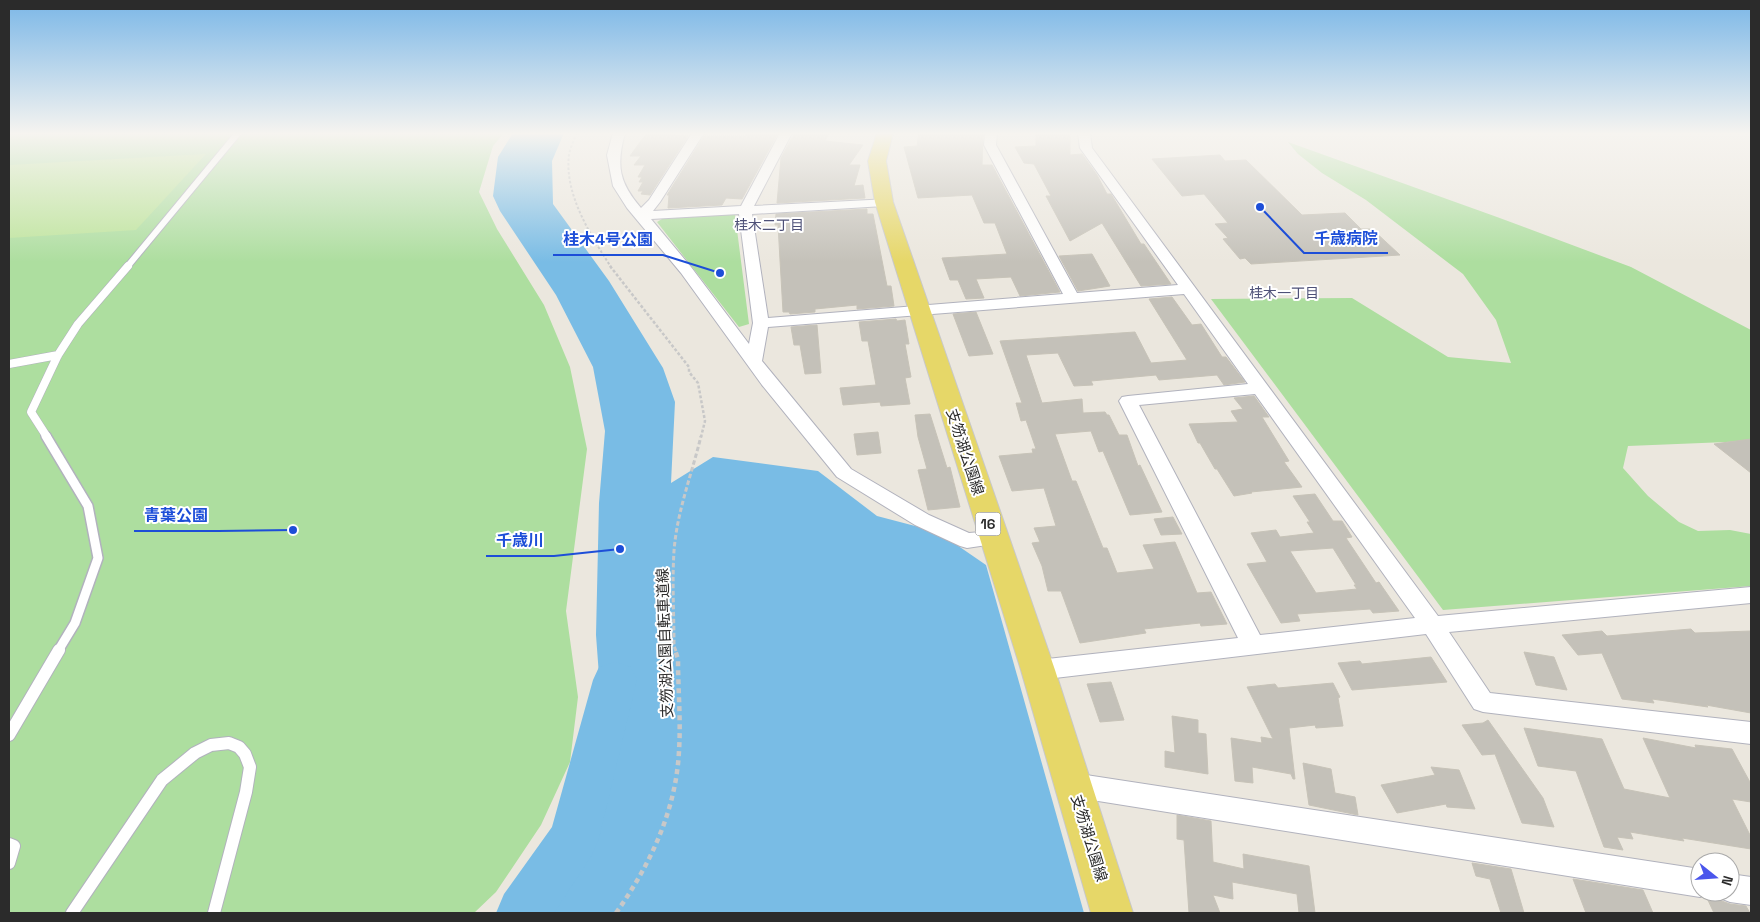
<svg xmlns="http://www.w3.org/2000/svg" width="1760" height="922" viewBox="0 0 1760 922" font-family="'Space Grotesk','Noto Sans JP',sans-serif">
  <rect width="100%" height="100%" fill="#ebe7de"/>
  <path fill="#adde9f" d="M 9,133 L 504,133 L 493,146 L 479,192 L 497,229 L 544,305 L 570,367 L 587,449 L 566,611 L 578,697 L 570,762 L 541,825 L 496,892 L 474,913 L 9,913 Z
    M 1288,142 L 1497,217 L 1631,267 L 1751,330 L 1751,441 L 1628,446 L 1623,468 L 1648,496 L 1679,522 L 1698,531 L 1730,530 L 1751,534 L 1751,586 L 1443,610 L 1211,299 L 1352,298 L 1448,357 L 1511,363 L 1496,320 L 1463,274 L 1366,200 L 1322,173 L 1298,154 Z
    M 735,214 L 749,324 L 739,327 L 657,222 L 662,219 Z"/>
  <path fill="#bde49b" d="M 206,154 L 136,230 L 9,238 L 9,165 Z"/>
  <path fill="#79bce5" d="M 513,133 L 564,133 L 552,161 L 553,204 L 609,281 L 663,368 L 675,402 L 671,483 L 713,457 L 818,471 L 877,516 L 938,532 L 986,565 L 1084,913 L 502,913 L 515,901 L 606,770 L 596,635 L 599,503 L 605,431 L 593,367 L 556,295 L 500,211 L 493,196 L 498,157 Z"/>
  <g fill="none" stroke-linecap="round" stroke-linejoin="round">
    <path fill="#79bce5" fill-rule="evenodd" d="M 615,662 L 631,667 L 637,680 L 599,838 L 592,855 L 554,913 L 496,913 L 504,894 L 552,827 L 593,680 L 599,667 Z"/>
  </g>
  <path fill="#c4c1b9" stroke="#c7c3b8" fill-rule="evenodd" d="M 748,133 L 778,133 L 742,199 L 726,198 L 722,205 L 668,208 L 669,195 L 667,195 L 704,136 L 746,136 Z
    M 812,133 L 829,133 L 825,141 L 863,145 L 849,165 L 860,165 L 854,186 L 863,185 L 865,198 L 777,203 L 781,158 L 794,134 L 811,135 Z
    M 919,133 L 983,133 L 982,165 L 992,165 L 1060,292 L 1020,296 L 1011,277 L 976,279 L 984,298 L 966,299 L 958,280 L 950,280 L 942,258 L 1007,254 L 995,223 L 984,223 L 972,195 L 918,198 L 904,147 L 917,146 Z
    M 1036,133 L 1070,134 L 1070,155 L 1082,154 L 1097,175 L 1107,194 L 1111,194 L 1141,244 L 1144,244 L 1171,284 L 1141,286 L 1102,223 L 1070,241 L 1046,196 L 1051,196 L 1034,164 L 1024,163 L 1015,147 L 1036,146 Z
    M 646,134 L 688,136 L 650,195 L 641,194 L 643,191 L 638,191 L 643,182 L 639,182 L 642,177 L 638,177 L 645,165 L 634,165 L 641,156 L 630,156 Z
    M 1220,155 L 1225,161 L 1246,160 L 1302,215 L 1345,213 L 1361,229 L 1372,229 L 1400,255 L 1251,264 L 1245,258 L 1240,259 L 1223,239 L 1228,238 L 1215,224 L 1228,223 L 1204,194 L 1182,196 L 1152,159 Z
    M 867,209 L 867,214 L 873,214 L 887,286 L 891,286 L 894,306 L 857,309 L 857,305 L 815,309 L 815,312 L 790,314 L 789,312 L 783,312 L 778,225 L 775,225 L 776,214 Z
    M 1092,254 L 1110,286 L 1078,291 L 1059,256 Z
    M 1172,297 L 1192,325 L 1201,324 L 1222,357 L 1226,357 L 1245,382 L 1224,385 L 1217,375 L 1159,380 L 1156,375 L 1091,381 L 1093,385 L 1074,386 L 1058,353 L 1026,355 L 1042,403 L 1082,399 L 1083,413 L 1105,412 L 1107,415 L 1109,415 L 1119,435 L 1127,435 L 1138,466 L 1140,465 L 1162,512 L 1130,515 L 1103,451 L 1099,452 L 1091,431 L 1055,434 L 1072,481 L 1076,481 L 1103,548 L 1107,548 L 1117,573 L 1154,569 L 1143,545 L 1175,542 L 1197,593 L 1211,592 L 1227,624 L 1201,626 L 1200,623 L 1144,629 L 1146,633 L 1080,643 L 1061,591 L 1048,591 L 1042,566 L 1032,543 L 1040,542 L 1034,528 L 1056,526 L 1044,488 L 1012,491 L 999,456 L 1033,453 L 1032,449 L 1036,449 L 1026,420 L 1021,421 L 1016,403 L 1022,403 L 1000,341 L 1135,332 L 1151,363 L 1187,360 L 1149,299 Z
    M 976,312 L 993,354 L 969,356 L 953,314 Z
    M 896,319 L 897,321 L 905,320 L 909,344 L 905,344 L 911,377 L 905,378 L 910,404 L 881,406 L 880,402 L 843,405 L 840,388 L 876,385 L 868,341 L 862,341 L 859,322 Z
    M 817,325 L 821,373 L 805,374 L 800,345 L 794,345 L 791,327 Z
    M 1254,396 L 1269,417 L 1262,417 L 1289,461 L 1284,462 L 1302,487 L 1251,492 L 1252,493 L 1234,496 L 1217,469 L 1215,469 L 1200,443 L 1198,443 L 1189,424 L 1238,422 L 1231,411 L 1243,409 L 1234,398 Z
    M 930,414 L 947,468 L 950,467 L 960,507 L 928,510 L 918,470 L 927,469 L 918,437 L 915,415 Z
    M 878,432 L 881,453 L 857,455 L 854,434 Z
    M 1751,439 L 1751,473 L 1714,444 Z
    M 1315,494 L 1333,521 L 1342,521 L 1352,537 L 1346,538 L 1376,583 L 1379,582 L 1399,611 L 1373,613 L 1370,609 L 1297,614 L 1300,621 L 1281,623 L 1247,564 L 1267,562 L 1251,533 L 1276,530 L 1280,537 L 1314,533 L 1307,522 L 1310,522 L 1293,496 ZM 1333,548 L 1356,585 L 1354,585 L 1357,589 L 1316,593 L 1290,551 Z
    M 1173,517 L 1182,534 L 1161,535 L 1154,519 Z
    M 1691,629 L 1695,633 L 1751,631 L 1751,713 L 1706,705 L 1708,707 L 1652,699 L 1654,703 L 1622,699 L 1602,653 L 1578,655 L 1562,635 L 1602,631 L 1607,636 Z
    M 1524,652 L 1554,657 L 1567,690 L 1536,685 Z
    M 1431,657 L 1447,682 L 1352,690 L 1338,663 L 1360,661 L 1362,664 Z
    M 1111,682 L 1124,720 L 1100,722 L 1087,684 Z
    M 1333,683 L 1340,697 L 1338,698 L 1343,726 L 1316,728 L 1315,725 L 1289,728 L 1295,779 L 1293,779 L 1291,774 L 1252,767 L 1253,783 L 1235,781 L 1231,738 L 1262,743 L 1261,737 L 1273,739 L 1247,687 L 1275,684 L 1278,688 Z
    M 1172,716 L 1198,720 L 1198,733 L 1206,734 L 1208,774 L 1165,767 L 1165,751 L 1175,753 Z
    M 1488,720 L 1543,798 L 1554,827 L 1522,823 L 1495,754 L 1482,755 L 1462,725 L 1483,723 Z
    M 1524,728 L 1602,739 L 1624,789 L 1670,798 L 1643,738 L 1696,748 L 1695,745 L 1732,749 L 1751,784 L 1751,802 L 1732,799 L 1751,837 L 1751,849 L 1682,838 L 1684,841 L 1630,832 L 1633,839 L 1617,837 L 1623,850 L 1604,847 L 1576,771 L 1538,766 Z
    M 1303,763 L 1331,769 L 1335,793 L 1355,797 L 1358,815 L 1309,805 Z
    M 1431,767 L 1459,770 L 1475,809 L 1447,807 L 1446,804 L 1397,813 L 1381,785 L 1435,775 Z
    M 1177,815 L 1211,821 L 1213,862 L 1244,869 L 1243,854 L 1309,866 L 1315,913 L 1299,913 L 1297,894 L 1232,882 L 1233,899 L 1213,895 L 1220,913 L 1189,913 L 1184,840 L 1177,839 Z
    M 1472,863 L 1511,869 L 1524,913 L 1501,913 L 1490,879 L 1476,876 Z
    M 1573,879 L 1643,890 L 1653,913 L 1586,913 Z
    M 1712,892 L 1715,892 L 1719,900 L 1730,904 L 1746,906 L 1750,913 L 1714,913 L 1706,896 Z"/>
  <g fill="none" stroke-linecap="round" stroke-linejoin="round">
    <defs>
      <path id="service-far3" d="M 127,267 L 238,133"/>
      <path id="service-far2" d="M 9,364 L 58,355
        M 47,437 L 31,412 L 58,355 L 78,324 L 128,266"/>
      <path id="service-far1" d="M 46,436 L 88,506 L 98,558 L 75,623 L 58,651"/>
      <path id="service" d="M 9,735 L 59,650
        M 9,844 L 14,846 L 9,863
        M 72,913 L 162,780 L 195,753 L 211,745 L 229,743 L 239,747 L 245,754 L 250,767 L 246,792 L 214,913"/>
      <path id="minor" d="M 613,133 L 625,133 C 616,166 619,182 641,208 L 649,200 L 692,133 L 704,133 L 660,202 L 653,211 L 741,206 L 780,133 L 792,133 L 754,206 L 889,199 L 890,202 L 889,205 L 884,206 L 752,214 L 768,318 L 1063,294 L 984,145 L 985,133 L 997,133 L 996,145 L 1077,293 L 1178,285 L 1080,148 L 1078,133 L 1090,133 L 1092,148 L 1438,616 L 1751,587 L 1751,603 L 1449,632 L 1490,693 L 1751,722 L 1751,744 L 1483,712 L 1474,709 L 1426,634 L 1038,680 L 1030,677 L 1026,670 L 1030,663 L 1038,660 L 1238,638 L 1119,401 L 1122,397 L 1128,396 L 1248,384 L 1184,294 L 768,327 L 762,361 L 851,469 L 929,515 L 969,533 L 993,531 L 1000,533 L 1003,538 L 1000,543 L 967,548 L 960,546 L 915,525 L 837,477 L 762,385 L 681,273 L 627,208 L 613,186 L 607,155 ZM 739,214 L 753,323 L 749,344 L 691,267 L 651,219 ZM 1255,394 L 1415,618 L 1260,635 L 1139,405 Z
        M 1073,773 L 1700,869 L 1700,892 L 1710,892 L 1700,897 L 1073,797 L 1064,793 L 1060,785 L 1064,777 Z
        M 1730,874 L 1751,877 L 1751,905 L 1730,902 L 1720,898 L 1717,892 L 1730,892 Z"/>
      <path id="primary" d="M 877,133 L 893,133 L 886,161 L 893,202 L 1055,670 L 1133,913 L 1091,913 L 1021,670 L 875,202 L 868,161 Z"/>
    </defs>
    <use href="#service-far3" stroke="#b1b2bd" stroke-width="8"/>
    <use href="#service-far2" stroke="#b1b2bd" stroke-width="9"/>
    <use href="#service-far1" stroke="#b1b2bd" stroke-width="12"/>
    <use href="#service" stroke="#b1b2bd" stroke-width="14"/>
    <use href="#minor" stroke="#b1b2bd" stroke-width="2"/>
    <use href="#primary" stroke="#c8c8c8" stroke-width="2"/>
    <path stroke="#c8c8c8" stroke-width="2" stroke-dasharray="2.5 2" stroke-linecap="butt" d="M 577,133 C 574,140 570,148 569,155 C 564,194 591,236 611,267"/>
    <path stroke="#c8c8c8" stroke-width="2.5" stroke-dasharray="3 2" stroke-linecap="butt" d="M 610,266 L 689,367 L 689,372 L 698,383 L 705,421 L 701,437"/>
    <path stroke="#c8c8c8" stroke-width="3" stroke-dasharray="4.5 2.5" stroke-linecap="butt" d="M 676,651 L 674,646 C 674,614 672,582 674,551 C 677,511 692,474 701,436"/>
    <path stroke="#c8c8c8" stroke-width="4.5" stroke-dasharray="5 4" stroke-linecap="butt" d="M 616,913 C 650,865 676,811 679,751 C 681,720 678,690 678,659 L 675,650"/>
    <use href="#service-far3" stroke="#fff" stroke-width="6"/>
    <use href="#service-far2" stroke="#fff" stroke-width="8"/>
    <use href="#service-far1" stroke="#fff" stroke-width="9"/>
    <use href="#service" stroke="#fff" stroke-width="12"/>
    <use href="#minor" fill="#fff" fill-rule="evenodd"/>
    <use href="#primary" fill="#e6d768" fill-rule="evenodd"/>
  </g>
  <linearGradient id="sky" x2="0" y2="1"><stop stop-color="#7bb7e7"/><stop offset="0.51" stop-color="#f6f4f0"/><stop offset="1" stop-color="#f6f4f0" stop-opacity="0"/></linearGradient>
  <rect width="1760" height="262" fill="url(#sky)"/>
  <g text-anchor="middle" stroke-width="4" stroke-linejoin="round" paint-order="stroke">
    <g font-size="14" fill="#4e5178" stroke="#fff">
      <text x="769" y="230">桂木二丁目</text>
      <text x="1284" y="298">桂木一丁目</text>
    </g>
    <rect fill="#fff" stroke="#6b6b6b" stroke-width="1" x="975.5" y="512.5" width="25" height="23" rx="4"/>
    <g font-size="14" font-weight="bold" fill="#2b2b2b">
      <text x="988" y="529">16</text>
    </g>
    <g font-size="15" fill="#2b2b2b" stroke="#fff">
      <text transform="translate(965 452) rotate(72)" y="5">支笏湖公園線</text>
      <text transform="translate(665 643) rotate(-92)" y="5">支笏湖公園自転車道線</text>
      <text transform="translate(1089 838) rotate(73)" y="5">支笏湖公園線</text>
    </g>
  </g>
  <path fill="none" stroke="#1d4ed8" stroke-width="2" d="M1260 207L1304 253H1388M720 273L663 255H553M293 530L218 531H134M620 549L554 556H486"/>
  <g fill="#1d4ed8" stroke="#fff" stroke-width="2">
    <circle cx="1260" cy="207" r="5"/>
    <circle cx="720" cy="273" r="5"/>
    <circle cx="293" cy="530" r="5"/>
    <circle cx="620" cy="549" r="5"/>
  </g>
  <g font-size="16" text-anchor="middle" font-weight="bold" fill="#1d4ed8" stroke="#fff" stroke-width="4" stroke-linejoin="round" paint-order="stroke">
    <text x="1346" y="244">千歳病院</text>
    <text x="608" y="245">桂木4号公園</text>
    <text x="176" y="521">青葉公園</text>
    <text x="520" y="546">千歳川</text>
  </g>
  <rect width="1760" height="922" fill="none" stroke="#2b2b2b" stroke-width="20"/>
  <g transform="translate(1715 877) rotate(107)"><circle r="24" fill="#ffffff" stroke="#aaaaaa"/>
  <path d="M0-4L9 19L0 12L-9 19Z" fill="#4a56ec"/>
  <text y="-8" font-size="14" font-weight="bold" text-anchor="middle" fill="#2b2b2b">N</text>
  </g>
</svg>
